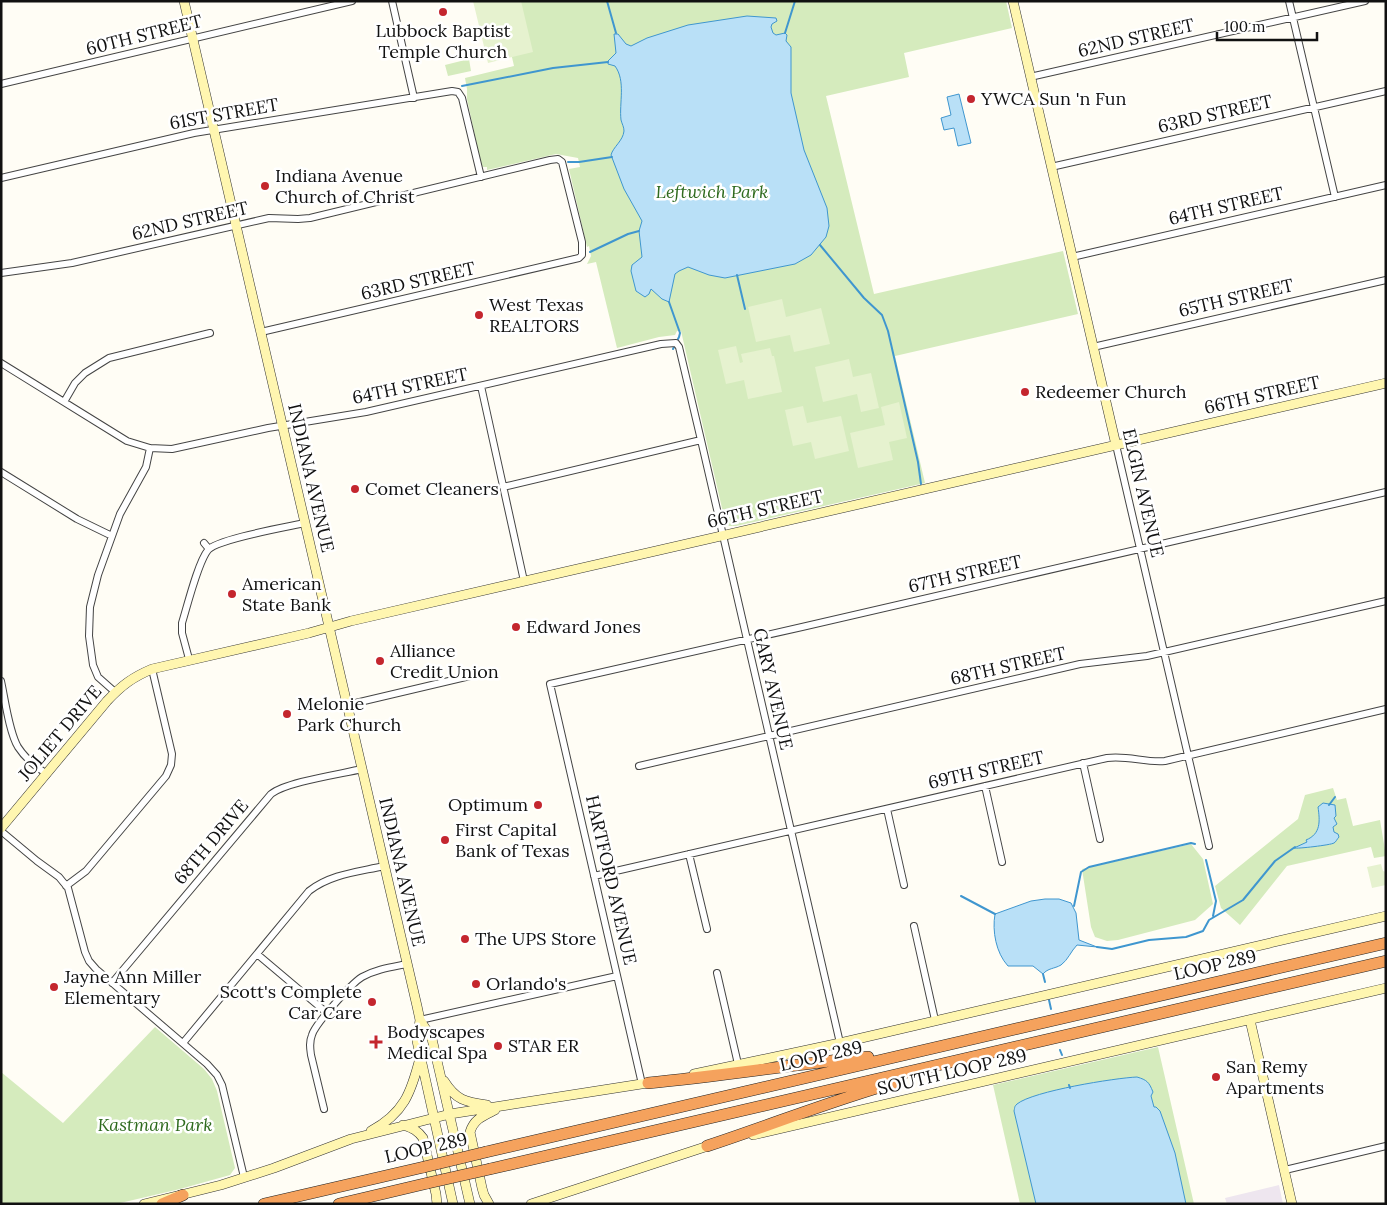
<svg xmlns="http://www.w3.org/2000/svg" width="1387" height="1205" viewBox="0 0 1387 1205" font-family="Lora,serif">
  <rect width="100%" height="100%" fill="#fffdf5"/>
  <path fill="#eee6ef" d="M 1279,1185 L 1283,1204 L 1227,1204 L 1225,1198 Z"/>
  <path fill="#d5ebbd" d="M 499,1 L 1006,1 L 1012,28 L 904,53 L 909,77 L 826,96 L 874,294 L 1063,251 L 1078,314 L 895,356 L 925,483 L 736,526 L 729,526 L 725,521 L 681,331 L 677,331 L 675,335 L 659,337 L 617,348 L 596,262 L 587,264 L 591,256 L 589,246 L 587,247 L 569,169 L 580,167 L 578,158 L 556,154 L 487,170 L 487,167 L 483,167 L 481,164 L 467,99 L 467,89 L 465,78 L 514,66 Z
    M 469,59 L 471,71 L 448,76 L 445,65 Z
    M 1333,788 L 1337,800 L 1346,798 L 1353,826 L 1380,820 L 1386,856 L 1374,858 L 1371,847 L 1287,866 L 1240,925 L 1221,908 L 1215,886 L 1298,819 L 1305,795 Z
    M 1191,844 L 1203,859 L 1213,904 L 1195,920 L 1118,940 L 1107,941 L 1095,937 L 1091,927 L 1082,869 Z
    M 155,1027 L 204,1069 L 212,1079 L 217,1091 L 235,1168 L 230,1175 L 180,1189 L 116,1204 L 1,1204 L 1,1072 L 63,1123 Z
    M 1158,1047 L 1194,1204 L 1020,1204 L 993,1085 Z"/>
  <path fill="#e6f2cf" d="M 473,1 L 521,1 L 533,52 L 488,63 Z
    M 782,299 L 786,317 L 821,308 L 830,344 L 794,352 L 790,335 L 756,342 L 748,307 Z
    M 736,346 L 740,363 L 743,362 L 741,354 L 770,348 L 772,356 L 774,356 L 782,392 L 748,399 L 744,380 L 726,384 L 718,350 Z
    M 849,359 L 853,377 L 871,373 L 879,408 L 861,412 L 857,394 L 823,402 L 815,367 Z
    M 899,402 L 907,438 L 889,442 L 893,460 L 858,468 L 850,433 L 885,425 L 881,407 Z
    M 803,406 L 807,423 L 841,416 L 849,451 L 815,459 L 811,442 L 793,446 L 785,410 Z
    M 1381,864 L 1383,871 L 1386,872 L 1386,885 L 1372,888 L 1367,867 Z"/>
  <path fill="#b9e0f7" stroke="#3f96cf" d="M 747,16 L 776,18 L 777,21 L 772,24 L 771,27 L 773,33 L 776,35 L 785,33 L 787,35 L 786,41 L 791,47 L 791,93 L 804,150 L 827,208 L 829,226 L 826,237 L 811,255 L 795,264 L 725,278 L 709,275 L 688,267 L 679,271 L 675,274 L 669,302 L 662,299 L 651,289 L 649,294 L 645,297 L 636,291 L 631,271 L 632,265 L 642,257 L 639,231 L 642,221 L 624,189 L 611,155 C 613,147 623,141 624,131 C 624,127 622,124 621,120 C 619,103 626,81 615,66 L 608,64 L 608,61 L 616,53 L 614,34 L 618,34 L 626,44 L 631,46 L 647,38 L 688,25 Z
    M 959,94 L 971,143 L 958,146 L 954,128 L 944,130 L 941,118 L 951,115 L 947,97 Z
    M 1323,803 L 1335,805 L 1336,816 L 1334,818 L 1337,824 L 1333,827 L 1334,832 L 1338,834 L 1339,837 C 1337,839 1336,842 1334,843 C 1331,845 1297,849 1294,848 L 1307,842 L 1306,840 C 1321,834 1320,821 1318,807 Z
    M 1045,899 L 1059,899 L 1071,903 L 1076,913 L 1079,940 L 1097,947 L 1077,945 C 1071,951 1068,960 1061,965 C 1054,969 1048,968 1043,974 L 1033,966 L 1008,966 C 996,953 992,931 995,914 L 1031,901 Z
    M 1137,1077 C 1147,1080 1149,1082 1153,1092 L 1151,1096 L 1154,1107 L 1156,1107 L 1160,1111 L 1175,1153 L 1186,1204 L 1036,1204 L 1014,1111 C 1015,1107 1014,1107 1017,1104 C 1033,1091 1115,1078 1137,1077 Z"/>
  <g fill="none" stroke-linecap="round" stroke-linejoin="round">
    <path stroke="#3f96cf" stroke-width="2" d="M 607,1 L 616,33
      M 785,33 L 795,1
      M 462,86 L 553,68 L 608,62
      M 568,162 L 579,162 L 612,157
      M 820,245 L 864,298 L 882,315 L 888,331 L 918,462 L 921,484
      M 590,252 L 628,234 L 639,231
      M 737,275 L 745,309
      M 669,302 L 680,333 L 679,337 L 673,349
      M 1329,805 L 1335,797
      M 1206,860 L 1216,901 L 1213,916
      M 961,896 L 995,914
      M 1074,906 L 1081,872 L 1089,867 L 1191,843 L 1195,844
      M 1097,947 L 1112,949 L 1149,940 L 1186,937 L 1203,931 L 1209,920 L 1243,900 L 1275,861 L 1295,847
      M 1043,974 L 1045,982
      M 1049,1000 L 1051,1009
      M 1060,1050 L 1062,1055
      M 1069,1085 L 1070,1088"/>
    <defs>
      <path id="street" d="M 392,1 L 414,98
        M 1289,1 L 1335,197
        M 1030,77 L 1365,1
        M 1,84 L 352,1
        M 1051,167 L 1386,91
        M 1,178 L 194,133 L 452,91 L 458,92 L 462,98 L 481,177
        M 1072,257 L 1386,185
        M 1,273 L 72,263 L 269,218 L 298,219 L 310,218 L 550,160 L 558,159 L 562,162 L 582,242 L 582,255 L 579,258 L 261,332
        M 1093,347 L 1386,280
        M 1,363 L 127,441 L 150,448 L 172,449 L 268,428 L 366,412 L 661,344 L 676,343 L 679,347 L 701,440 L 840,1043
        M 481,386 L 524,581
        M 64,402 L 75,383 L 85,373 L 109,358 L 210,333
        M 1116,445 L 1209,846
        M 1,472 L 77,519 L 112,536
        M 503,487 L 701,440
        M 204,543 L 209,549
        M 189,659 L 182,633 L 182,623 C 187,607 198,562 208,550 C 217,539 287,527 305,523
        M 1,681 C 5,699 9,732 18,747 C 25,758 36,767 47,774
        M 115,692 L 98,677 L 93,665 L 89,636 L 90,607 L 98,575 L 120,514 L 146,467 L 150,448
        M 347,705 L 470,676
        M 1083,763 L 1100,839
        M 639,766 L 1080,664 L 1147,656 L 1386,601
        M 985,786 L 1002,862
        M 887,809 L 904,885
        M 1,831 L 37,861 L 59,877 L 68,888 L 85,952 L 89,961 L 96,969 L 207,1064 L 217,1075 L 222,1085 L 244,1177
        M 689,854 L 707,929
        M 594,876 L 1107,758 C 1127,755 1146,763 1165,761 L 1386,709
        M 66,886 L 86,871 L 166,776 L 171,765 L 172,754 L 152,669
        M 914,926 L 935,1020
        M 257,954 L 327,1013
        M 717,973 L 738,1064
        M 112,983 L 271,794 C 286,782 341,774 362,769
        M 420,1020 L 617,976
        M 183,1043 L 309,891 C 331,874 358,872 384,866
        M 642,1084 L 550,684 L 802,627 L 1386,492
        M 324,1109 L 311,1055 C 310,1048 309,1042 312,1035 C 315,1024 352,983 362,977 C 376,969 392,967 407,964
        M 1285,1170 L 1386,1146"/>
      <path id="secondary" d="M 184,1 L 417,1006 L 420,1020 L 417,1041 L 453,1204
        M 1013,1 L 1116,445
        M 1,828 L 107,701 C 122,685 133,677 152,669 L 309,633 L 351,621 L 1386,383
        M 420,1020 L 432,1039 L 470,1204
        M 1250,1020 L 1292,1204
        M 694,1074 L 840,1043 L 1386,916
        M 444,1081 C 456,1100 465,1102 487,1105
        M 403,1125 C 413,1128 418,1131 423,1138 L 436,1194 L 437,1204
        M 371,1131 C 404,1113 411,1093 420,1058
        M 753,1135 L 1386,988
        M 144,1204 L 221,1185 L 274,1168 L 351,1139 L 450,1114 L 654,1082
        M 489,1204 L 484,1195 L 482,1188 L 470,1132 C 474,1119 483,1116 495,1110
        M 531,1204 L 711,1145"/>
      <path id="highway" d="M 648,1083 C 722,1076 795,1064 868,1057
        M 707,1146 C 771,1125 833,1100 897,1082
        M 486,1152 L 1386,943
        M 490,1169 L 1386,961
        M 162,1204 L 183,1195
        M 264,1204 L 424,1167
        M 339,1204 L 428,1183"/>
    </defs>
    <use href="#street" stroke="#444" stroke-width="8"/>
    <use href="#secondary" stroke="#333" stroke-width="10"/>
    <use href="#highway" stroke="#222" stroke-width="12"/>
    <use href="#street" stroke="#fff" stroke-width="6"/>
    <use href="#secondary" stroke="#fff6b0" stroke-width="9"/>
    <use href="#highway" stroke="#f5a25d" stroke-width="11"/>
    <defs>
      <path id="highway-bridge" d="M 424,1167 L 486,1152
        M 428,1183 L 490,1169"/>
    </defs>
    <use href="#highway-bridge" stroke="#222" stroke-width="12" stroke-linecap="butt"/>
    <use href="#highway-bridge" stroke="#f5a25d" stroke-width="11"/>
  </g>
  <g fill="#c4262e" stroke="#fff" stroke-width="2">
    <circle cx="443" cy="12" r="5"/>
    <circle cx="971" cy="99" r="5"/>
    <circle cx="265" cy="186" r="5"/>
    <circle cx="479" cy="315" r="5"/>
    <circle cx="1025" cy="392" r="5"/>
    <circle cx="355" cy="489" r="5"/>
    <circle cx="232" cy="594" r="5"/>
    <circle cx="516" cy="627" r="5"/>
    <circle cx="380" cy="661" r="5"/>
    <circle cx="287" cy="714" r="5"/>
    <circle cx="538" cy="805" r="5"/>
    <circle cx="445" cy="840" r="5"/>
    <circle cx="465" cy="939" r="5"/>
    <circle cx="476" cy="984" r="5"/>
    <circle cx="54" cy="987" r="5"/>
    <circle cx="372" cy="1002" r="5"/>
    <path d="M373.5 1034.5h5v5h5v5h-5v5h-5v-5h-5v-5h5z"/>
    <circle cx="498" cy="1046" r="5"/>
    <circle cx="1216" cy="1077" r="5"/>
  </g>
  <g text-anchor="middle" stroke-width="5" stroke-linejoin="round" paint-order="stroke">
    <g font-size="18" fill="#111" stroke="#fff" text-anchor="start">
      <text x="443" y="37" text-anchor="middle">Lubbock Baptist<tspan x="443" dy="21">Temple Church</tspan></text>
      <text x="981" y="105">YWCA Sun 'n Fun</text>
      <text x="275" y="182">Indiana Avenue<tspan x="275" dy="21">Church of Christ</tspan></text>
      <text x="489" y="311">West Texas<tspan x="489" dy="21">REALTORS</tspan></text>
      <text x="1035" y="398">Redeemer Church</text>
      <text x="365" y="495">Comet Cleaners</text>
      <text x="242" y="590">American<tspan x="242" dy="21">State Bank</tspan></text>
      <text x="526" y="633">Edward Jones</text>
      <text x="390" y="657">Alliance<tspan x="390" dy="21">Credit Union</tspan></text>
      <text x="297" y="710">Melonie<tspan x="297" dy="21">Park Church</tspan></text>
      <text x="528" y="811" text-anchor="end">Optimum</text>
      <text x="455" y="836">First Capital<tspan x="455" dy="21">Bank of Texas</tspan></text>
      <text x="475" y="945">The UPS Store</text>
      <text x="64" y="983">Jayne Ann Miller<tspan x="64" dy="21">Elementary</tspan></text>
      <text x="486" y="990">Orlando's</text>
      <text x="362" y="998" text-anchor="end">Scott's Complete<tspan x="362" dy="21">Car Care</tspan></text>
      <text x="387" y="1038">Bodyscapes<tspan x="387" dy="21">Medical Spa</tspan></text>
      <text x="508" y="1052">STAR ER</text>
      <text x="1226" y="1073">San Remy<tspan x="1226" dy="21">Apartments</tspan></text>
    </g>
    <g font-size="18" fill="#111" stroke="#fff">
      <text transform="translate(144 35) rotate(-14)" y="6">60TH STREET</text>
      <text transform="translate(1136 38) rotate(-13)" y="6">62ND STREET</text>
      <text transform="translate(224 114) rotate(-10)" y="6">61ST STREET</text>
      <text transform="translate(1215 114) rotate(-13)" y="6">63RD STREET</text>
      <text transform="translate(1226 206) rotate(-13)" y="6">64TH STREET</text>
      <text transform="translate(190 221) rotate(-13)" y="6">62ND STREET</text>
      <text transform="translate(418 281) rotate(-13)" y="6">63RD STREET</text>
      <text transform="translate(1236 298) rotate(-13)" y="6">65TH STREET</text>
      <text transform="translate(410 386) rotate(-12)" y="6">64TH STREET</text>
      <text transform="translate(1262 395) rotate(-13)" y="6">66TH STREET</text>
      <text transform="translate(311 478) rotate(77)" y="6">INDIANA AVENUE</text>
      <text transform="translate(1143 493) rotate(77)" y="6">ELGIN AVENUE</text>
      <text transform="translate(765 509) rotate(-13)" y="6">66TH STREET</text>
      <text transform="translate(965 574) rotate(-13)" y="6">67TH STREET</text>
      <text transform="translate(1008 666) rotate(-13)" y="6">68TH STREET</text>
      <text transform="translate(773 689) rotate(77)" y="6">GARY AVENUE</text>
      <text transform="translate(60 733) rotate(-50)" y="6">JOLIET DRIVE</text>
      <text transform="translate(986 770) rotate(-13)" y="6">69TH STREET</text>
      <text transform="translate(211 842) rotate(-50)" y="6">68TH DRIVE</text>
      <text transform="translate(402 872) rotate(77)" y="6">INDIANA AVENUE</text>
      <text transform="translate(611 880) rotate(77)" y="6">HARTFORD AVENUE</text>
      <text transform="translate(1215 965) rotate(-13)" y="6">LOOP 289</text>
      <text transform="translate(821 1056) rotate(-13)" y="6">LOOP 289</text>
      <text transform="translate(952 1072) rotate(-13)" y="6">SOUTH LOOP 289</text>
      <text transform="translate(426 1148) rotate(-13)" y="6">LOOP 289</text>
    </g>
    <g font-size="18" font-style="italic" fill="#2f6b1f" stroke="#fff">
      <text x="712" y="198">Leftwich Park</text>
      <text x="155" y="1131">Kastman Park</text>
    </g>
  </g>
  <rect width="1387" height="1205" fill="none" stroke="#111111" stroke-width="5"/>
  <path d="M1217 32v8h100v-8" fill="none" stroke="#111111" stroke-width="2.5"/>
  <text x="1224" y="32" font-size="15" fill="#111111" stroke="#ffffff" stroke-width="4" paint-order="stroke">100 m</text>
</svg>
